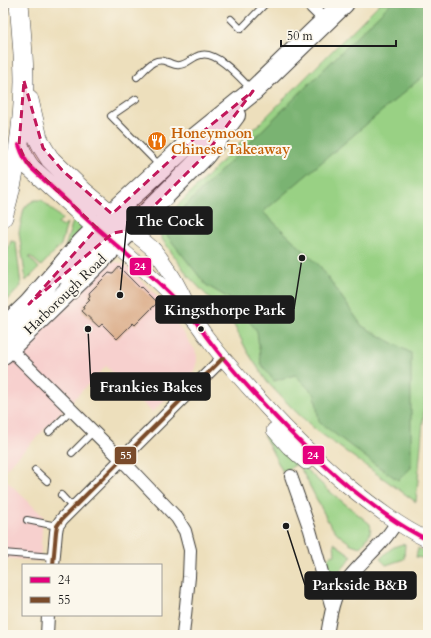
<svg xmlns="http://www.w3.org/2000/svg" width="431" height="638" viewBox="0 0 431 638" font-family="Cardo,serif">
  <rect width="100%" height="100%" fill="#fbf7ec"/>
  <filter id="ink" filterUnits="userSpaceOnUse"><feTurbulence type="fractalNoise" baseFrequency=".025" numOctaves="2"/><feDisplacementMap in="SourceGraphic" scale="8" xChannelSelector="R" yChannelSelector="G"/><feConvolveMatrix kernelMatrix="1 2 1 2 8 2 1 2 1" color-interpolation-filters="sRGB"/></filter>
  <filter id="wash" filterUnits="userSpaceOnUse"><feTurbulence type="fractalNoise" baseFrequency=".012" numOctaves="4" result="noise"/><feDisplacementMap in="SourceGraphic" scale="16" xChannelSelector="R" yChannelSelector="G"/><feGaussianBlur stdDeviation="0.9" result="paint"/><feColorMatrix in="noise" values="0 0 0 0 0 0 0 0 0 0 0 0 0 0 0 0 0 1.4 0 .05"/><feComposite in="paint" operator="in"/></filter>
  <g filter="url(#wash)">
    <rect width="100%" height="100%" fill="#eddfbc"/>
    <path fill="#f7d0ce" d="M 116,262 L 121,263 L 126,266 L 159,298 L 195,350 L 197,356 L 197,361 L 194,371 L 152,412 L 106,366 L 3,472 L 3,365 L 101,269 L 111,263 Z
      M 3,477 L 43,516 L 40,561 L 3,558 Z"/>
    <path fill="#99d184" stroke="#5a7650" d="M 380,3 L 428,3 L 428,387 L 426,387 L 416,502 L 316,430 L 294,410 L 267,382 L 247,351 L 234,325 L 219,308 L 189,277 L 162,239 L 159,231 L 160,225 L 164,219 Z
      M 35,200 L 42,200 L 62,219 L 58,224 L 62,227 L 67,223 L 61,245 L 41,266 L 30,256 L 29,257 L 39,268 L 26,281 L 19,232 L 24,209 L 28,204 Z
      M 77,218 L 85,226 L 65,248 L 72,224 Z
      M 11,241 L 15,242 L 16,243 L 21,286 L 3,305 L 3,261 Z
      M 268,432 L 308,471 L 328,490 L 370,524 C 373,533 366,540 360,547 L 351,544 L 339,535 L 330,525 L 299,465 L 297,464 L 283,472 L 264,436 Z
      M 334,543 L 352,556 C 345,566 331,586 325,562 C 328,557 330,556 335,555 Z
      M 405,544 L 404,559 L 386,565 L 380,559 C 388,551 393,545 405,544 Z
      M 418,548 L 428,554 L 428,559 L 416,557 Z"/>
    <path fill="#7ab372" stroke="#4b6847" d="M 391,3 L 428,3 L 428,72 L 263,212 L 320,266 L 362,326 L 411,353 L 411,468 L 398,480 L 376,465 L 319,422 L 315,395 L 295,375 L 274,381 L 261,364 L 257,331 L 232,300 L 206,285 L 162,229 Z"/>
    <g id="blocks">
      <path fill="#dcae8b" d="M 119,267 L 140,288 L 141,287 L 157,303 L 135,325 L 133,323 L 117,339 L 102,324 L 99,327 L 82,311 L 84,308 L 82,307 L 90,299 L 88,298 L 90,296 L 89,293 L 109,273 L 113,274 Z"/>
    </g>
  </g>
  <g filter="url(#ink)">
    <use href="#blocks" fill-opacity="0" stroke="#3b3934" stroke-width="1"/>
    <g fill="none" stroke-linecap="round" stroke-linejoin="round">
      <defs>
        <path id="service" d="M 231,19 L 241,29 L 266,3
          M 137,77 C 146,69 154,56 167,62 C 171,63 175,66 179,65 C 187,65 193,56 201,55 C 217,51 240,78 251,89
          M 136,99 L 111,116 L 160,166
          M 49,432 L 72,410
          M 72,453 L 93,432
          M 35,470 L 47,481
          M 61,495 L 73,508
          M 27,520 L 57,526
          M 3,553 L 53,557"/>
        <path id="minor" d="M 308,3 L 326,21
          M 9,348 L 121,459 L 177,518 L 185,531 L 190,550 L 189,577 L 183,635
          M 291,476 L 310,530 L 332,608
          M 53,565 L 56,532 L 57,526 L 62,519 L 223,358
          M 47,635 L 48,615
          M 327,635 C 329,623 331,610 335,599 C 344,578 367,559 382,542 C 388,536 392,529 397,522"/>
        <path id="tertiary" d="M 116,245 C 142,267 169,291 192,318 C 197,323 201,329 205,335 C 211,343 217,351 224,359 C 262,404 302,448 348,486 C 373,506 399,526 428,540
          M 62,276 L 113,233 L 125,230 L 130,230 C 138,237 147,243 154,250 C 169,268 180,288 189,309
          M 274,430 L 289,447 L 306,462"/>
        <path id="primary" d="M 29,100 L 38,138 L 43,148 L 50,159 L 83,191 L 130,230
          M 19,145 C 22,154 25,161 31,168 L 116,245
          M 3,217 C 16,173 23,128 24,82 C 24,56 21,29 19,3"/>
        <path id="trunk" d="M 3,329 L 29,304 L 82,243 L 103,222 L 162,168 L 190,142 L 253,91 L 344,3
          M 3,354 L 99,261 L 205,155 L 235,115"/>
      </defs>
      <use href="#service" stroke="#3b3934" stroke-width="8"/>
      <use href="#minor" stroke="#3b3934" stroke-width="14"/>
      <use href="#tertiary" stroke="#3b3934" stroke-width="16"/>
      <use href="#primary" stroke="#3b3934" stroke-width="20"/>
      <use href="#trunk" stroke="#3b3934" stroke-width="22"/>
      <use href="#service" stroke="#fff" stroke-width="6"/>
      <use href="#minor" stroke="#fff" stroke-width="12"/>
      <use href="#tertiary" stroke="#fff" stroke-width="15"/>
      <use href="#primary" stroke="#fff" stroke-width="19"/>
      <use href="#trunk" stroke="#fff" stroke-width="20"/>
      <defs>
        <path id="bus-1" d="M 19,145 C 22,154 25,161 31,168 C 56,191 81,215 107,237 C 136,263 167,288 193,318 C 197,323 201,329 205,335 C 211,343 217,351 224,359 C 262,404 303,448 348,486 C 373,506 399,526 428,540"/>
        <path id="bus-2" d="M 53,565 L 56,532 L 57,526 L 62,519 L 223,358"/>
      </defs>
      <use href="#bus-1" stroke="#fbf7ec" stroke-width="7"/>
      <use href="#bus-2" stroke="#fbf7ec" stroke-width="7"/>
      <use href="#bus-1" stroke="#e5007d" stroke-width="4"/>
      <use href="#bus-2" stroke="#7a4b2a" stroke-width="4"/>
    </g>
  </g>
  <path fill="#c2185b" fill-opacity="0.2" stroke="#c2185b" stroke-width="3" stroke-dasharray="8 5" stroke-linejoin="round" d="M 24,81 L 43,148 L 63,171 L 112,214 L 190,142 L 253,91 L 205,155 L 130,230 L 113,233 L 29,304 L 97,228 L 25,160 L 19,145 Z"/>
  <defs>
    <symbol id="restaurant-disc" viewBox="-11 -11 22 22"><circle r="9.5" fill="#e8710a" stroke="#fbf7ec"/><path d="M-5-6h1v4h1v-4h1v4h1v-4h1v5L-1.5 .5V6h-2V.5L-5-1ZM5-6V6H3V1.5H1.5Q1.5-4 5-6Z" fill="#fff"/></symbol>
  </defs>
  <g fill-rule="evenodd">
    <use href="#restaurant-disc" x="146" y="130" width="22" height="22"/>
  </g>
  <circle fill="#1c1c1c" stroke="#fbf7ec" stroke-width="1.5" cx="201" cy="329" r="3.5"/>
  <g text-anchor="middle" stroke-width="4" stroke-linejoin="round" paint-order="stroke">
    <g font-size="14" font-weight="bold" fill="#c56008" stroke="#fbf7ec" text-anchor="start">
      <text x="171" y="138">Honeymoon<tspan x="171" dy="16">Chinese Takeaway</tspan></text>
    </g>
    <g font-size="14" fill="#1c1c1c" stroke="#fbf7ec">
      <text transform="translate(65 294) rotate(-44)" y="5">Harborough Road</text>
    </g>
  </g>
  <path fill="none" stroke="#1c1c1c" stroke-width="1.5" d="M120 295L127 221M302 258L294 309M88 329L91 387M286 526L305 585"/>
  <g fill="#1c1c1c" stroke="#fbf7ec" stroke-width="1.5">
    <circle cx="120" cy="295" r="4"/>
    <circle cx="302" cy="258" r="4"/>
    <circle cx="88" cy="329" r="4"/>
    <circle cx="286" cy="526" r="4"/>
  </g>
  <g fill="#1c1c1c" stroke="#1c1c1c" stroke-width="1.5">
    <rect x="127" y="207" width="85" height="27" rx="4"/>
    <rect x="156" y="296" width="138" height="27" rx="4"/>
    <rect x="91" y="373" width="119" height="27" rx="4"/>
    <rect x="305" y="572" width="111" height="27" rx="4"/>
  </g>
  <g font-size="15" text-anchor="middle" font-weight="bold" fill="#fff">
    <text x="170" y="226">The Cock</text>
    <text x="225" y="315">Kingsthorpe Park</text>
    <text x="151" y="392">Frankies Bakes</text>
    <text x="360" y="590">Parkside B&amp;B</text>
  </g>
  <g stroke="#fbf7ec" stroke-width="1.5">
    <rect x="129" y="257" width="23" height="19" rx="4" fill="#e5007d"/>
    <rect x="302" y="445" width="23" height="20" rx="4" fill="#e5007d"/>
    <rect x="114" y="446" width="23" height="19" rx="4" fill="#7a4b2a"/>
  </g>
  <g font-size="11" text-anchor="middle" font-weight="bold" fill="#fff">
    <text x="140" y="270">24</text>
    <text x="313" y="459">24</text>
    <text x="126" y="459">55</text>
  </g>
  <rect width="431" height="638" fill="none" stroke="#fbf7ec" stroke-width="16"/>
  <rect x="22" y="564" width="140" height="52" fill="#fbf7ec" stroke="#a29f99"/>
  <rect x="30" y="577" width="20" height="6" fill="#e5007d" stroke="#a29f99"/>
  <text x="58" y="584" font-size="12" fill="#1c1c1c">24</text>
  <rect x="30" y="597" width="20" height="6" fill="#7a4b2a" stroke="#a29f99"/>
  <text x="58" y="604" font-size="12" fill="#1c1c1c">55</text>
  <path d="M281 40v6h115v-6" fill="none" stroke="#1c1c1c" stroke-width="2"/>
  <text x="287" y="40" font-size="12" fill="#1c1c1c" stroke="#fbf7ec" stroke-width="3" paint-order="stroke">50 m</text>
</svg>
